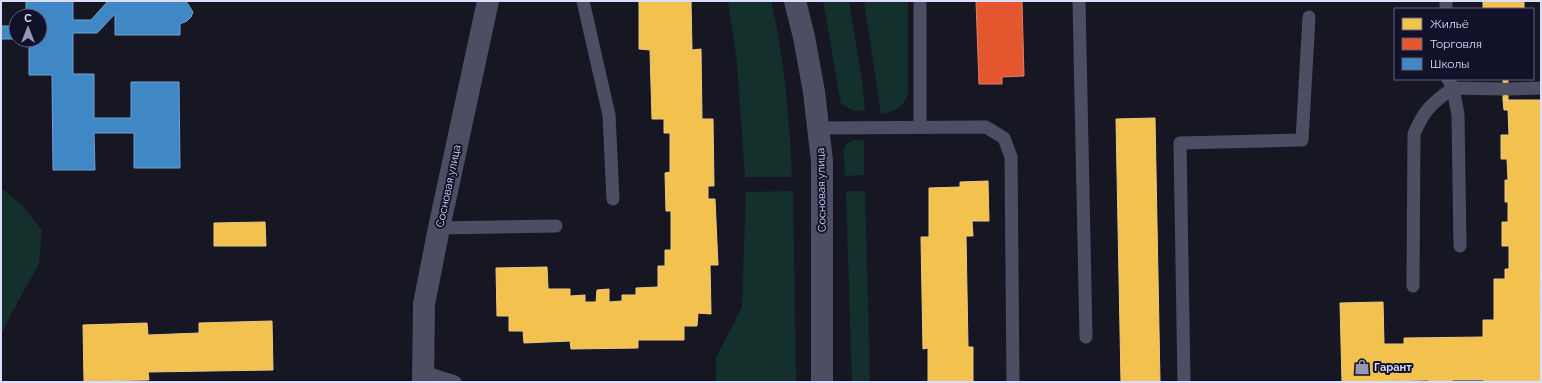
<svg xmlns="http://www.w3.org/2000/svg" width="1542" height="383" viewBox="0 0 1542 383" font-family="Raleway,sans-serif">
  <rect width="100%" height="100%" fill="#171724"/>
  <path fill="#14302d" d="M 728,1 L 771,1 C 785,59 789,118 792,177 L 745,177 L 737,62 Z
    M 823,1 L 849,1 L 862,81 L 865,110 L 854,111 L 841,104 Z
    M 864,1 L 908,1 L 908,93 C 904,107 895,112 881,114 Z
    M 853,140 L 864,140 L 864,175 L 845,176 L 844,150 L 846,144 Z
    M 1,188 L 24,207 L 42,231 L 39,264 L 11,314 L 1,336 Z
    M 793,191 L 796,382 L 716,382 L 716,358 L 742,307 L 746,192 Z
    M 846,191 L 865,191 L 870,382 L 852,382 Z"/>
  <path fill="#f2c14e" stroke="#ebc983" d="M 639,1 L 691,1 L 692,50 L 701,49 L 702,119 L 713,119 L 714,186 L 708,186 L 708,199 L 715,199 L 718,265 L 710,265 L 711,314 L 698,313 L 697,326 L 684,326 L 684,340 L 638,340 L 638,348 L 571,349 L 570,341 L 524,343 L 523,331 L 509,331 L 509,316 L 497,316 L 496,268 L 547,267 L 548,289 L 570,289 L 570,296 L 585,295 L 585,302 L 596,302 L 597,290 L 609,289 L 609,302 L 622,301 L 622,295 L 636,295 L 636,288 L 658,287 L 658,266 L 665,266 L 665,250 L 671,250 L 671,211 L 666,211 L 665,173 L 670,172 L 670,133 L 664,133 L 664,119 L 652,119 L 650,50 L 639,49 Z
    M 1483,1 L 1524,1 L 1524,9 L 1483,9 Z
    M 1503,79 L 1508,79 L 1508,100 L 1503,100 Z
    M 1503,100 L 1541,100 L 1541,279 L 1540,279 L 1541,382 L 1484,382 L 1484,380 L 1452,380 L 1452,382 L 1428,382 L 1428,380 L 1342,382 L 1340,303 L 1383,302 L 1384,344 L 1404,344 L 1404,338 L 1483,337 L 1483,320 L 1494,320 L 1494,279 L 1505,279 L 1505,269 L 1509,269 L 1509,246 L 1502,246 L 1502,222 L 1508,222 L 1508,202 L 1505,202 L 1505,180 L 1508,180 L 1507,159 L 1501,159 L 1501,135 L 1509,135 L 1508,110 L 1504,110 Z
    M 1155,118 L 1160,382 L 1121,382 L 1116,119 Z
    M 988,181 L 989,221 L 972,221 L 973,236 L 966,236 L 968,347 L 973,347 L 973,382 L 928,382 L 928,348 L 923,349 L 921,237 L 929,237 L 929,188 L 960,187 L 960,182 Z
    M 265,222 L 266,246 L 214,246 L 214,223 Z
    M 272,321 L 273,370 L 148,372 L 149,380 L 84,381 L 83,325 L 147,323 L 148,335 L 199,333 L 199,323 Z"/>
  <path fill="#e4572e" stroke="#e17f6c" d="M 976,1 L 1022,1 L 1024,76 L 1002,77 L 1002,84 L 979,84 Z"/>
  <path fill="#3f88c5" stroke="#6ea1d6" d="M 26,1 L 73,1 L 73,20 L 91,20 L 108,1 L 186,1 L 193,12 L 191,17 L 187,21 L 180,24 L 180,35 L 115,35 L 115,14 L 97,33 L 73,33 L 73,74 L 94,74 L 94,118 L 131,118 L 131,82 L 179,82 L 180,168 L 134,168 L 134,133 L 94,133 L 95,170 L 53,170 L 52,75 L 29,75 L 29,40 L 40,40 L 40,16 L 26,16 Z
    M 1,26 L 16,26 L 16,39 L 1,39 Z"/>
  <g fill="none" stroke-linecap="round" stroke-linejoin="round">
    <path stroke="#4d4e64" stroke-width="13" d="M 583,1 L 609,115 L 613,199
      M 1079,1 L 1086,337
      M 1446,1 L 1446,9
      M 1508,89 L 1541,88
      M 920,127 L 920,1
      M 818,128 L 986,127 L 1004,138 L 1011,157 L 1013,382
      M 439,228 L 556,226
      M 1460,246 L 1458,115 L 1453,88 L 1503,89
      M 1413,286 L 1414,134 C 1424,110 1432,103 1453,88 L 1448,79
      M 423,372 L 455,382
      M 1184,382 L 1180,143 L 1302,140 L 1309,17"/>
    <path stroke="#4d4e64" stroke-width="22" d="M 423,382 L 424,304 L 439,228 L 488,1"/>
    <path stroke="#4d4e64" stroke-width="22" d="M 795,1 L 804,37 L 814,92 L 822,161 L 822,382"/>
  </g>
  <defs>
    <symbol id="shop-bare" viewBox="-9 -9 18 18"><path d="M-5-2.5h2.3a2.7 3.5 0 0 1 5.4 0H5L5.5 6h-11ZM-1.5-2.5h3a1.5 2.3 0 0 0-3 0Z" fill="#9697b2" stroke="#12112a" stroke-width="2.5" paint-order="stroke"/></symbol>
  </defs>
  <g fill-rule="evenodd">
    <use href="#shop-bare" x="1351" y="356" width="22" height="22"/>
  </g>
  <g text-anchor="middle" stroke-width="4" stroke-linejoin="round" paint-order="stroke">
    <g font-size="11" fill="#dbdcfe" stroke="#12112a">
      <text transform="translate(448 186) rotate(-78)" y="4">Сосновая улица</text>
      <text transform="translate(821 190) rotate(-91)" y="4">Сосновая улица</text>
    </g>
    <g font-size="11" font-weight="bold" fill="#dbdcfe" stroke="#12112a" text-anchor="start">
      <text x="1374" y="371">Гарант</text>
    </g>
  </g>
  <rect width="1542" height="383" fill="none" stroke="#dbdcfe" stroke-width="4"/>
  <rect x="1394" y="8" width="140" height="72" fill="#12112a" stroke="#62627f"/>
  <rect x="1402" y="18" width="20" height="12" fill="#f2c14e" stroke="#62627f"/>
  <text x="1430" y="28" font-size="12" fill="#dbdcfe">Жильё</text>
  <rect x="1402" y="38" width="20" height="12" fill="#e4572e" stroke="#62627f"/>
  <text x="1430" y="48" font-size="12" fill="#dbdcfe">Торговля</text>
  <rect x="1402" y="58" width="20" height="12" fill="#3f88c5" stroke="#62627f"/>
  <text x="1430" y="68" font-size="12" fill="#dbdcfe">Школы</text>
  <g transform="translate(28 28)"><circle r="19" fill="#12112a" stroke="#62627f"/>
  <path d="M0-3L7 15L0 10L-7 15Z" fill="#9697b2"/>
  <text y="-6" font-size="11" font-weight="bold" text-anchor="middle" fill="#dbdcfe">С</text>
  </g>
</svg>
